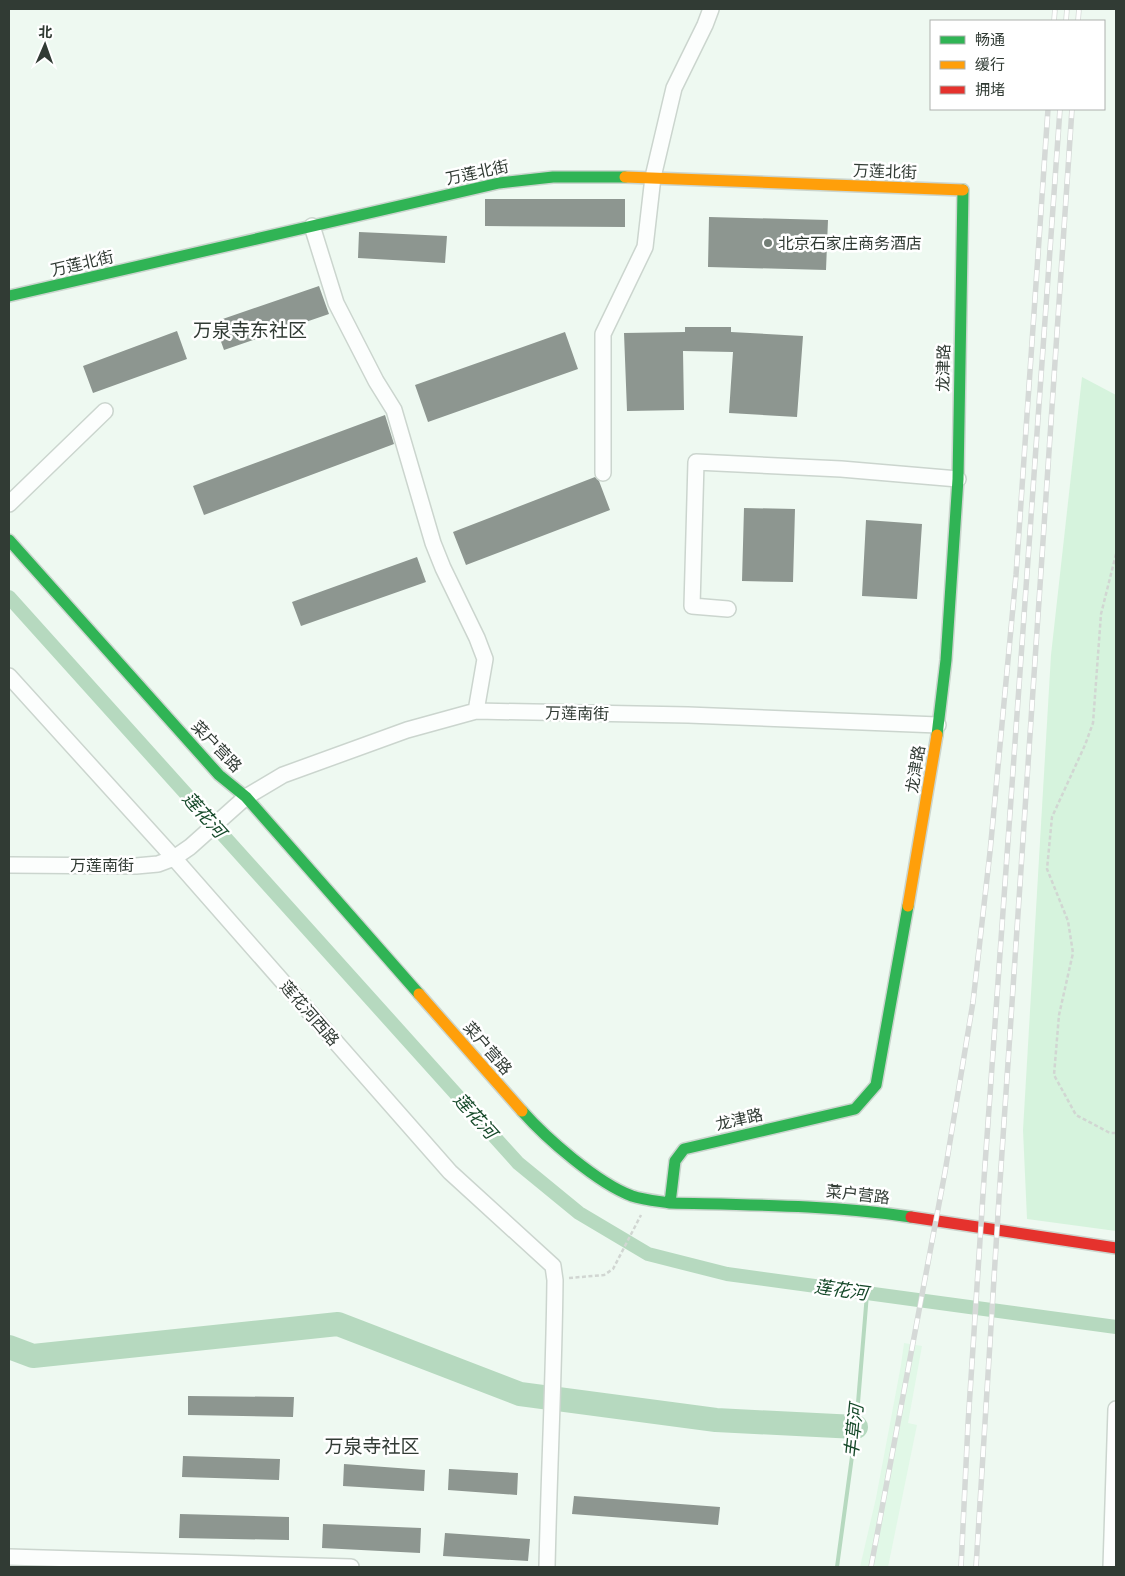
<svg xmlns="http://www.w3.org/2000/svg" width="1125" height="1576" viewBox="0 0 1125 1576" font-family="Roboto,'Noto Sans SC',sans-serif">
  <rect width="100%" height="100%" fill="#eef9f1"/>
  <path fill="#e1f8e7" d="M 904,1343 L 922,1346 L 908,1423 L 917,1425 L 888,1567 L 860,1567 L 876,1498 L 901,1365 Z"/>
  <path fill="#d6f3dd" d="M 1082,377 L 1116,395 L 1116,1231 L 1027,1219 L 1023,1130 L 1051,655 Z"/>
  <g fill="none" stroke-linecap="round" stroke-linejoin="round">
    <path stroke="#b6d9bf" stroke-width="4" d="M 837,1567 L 856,1427 L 867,1294"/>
    <path stroke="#b6d9bf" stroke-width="14" d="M 9,597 L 518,1163 L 579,1213 L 648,1254 L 727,1274 L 1116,1327"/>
    <path stroke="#b6d9bf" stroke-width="24" d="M 9,1347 L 33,1356 L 338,1324 L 520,1394 L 716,1420 L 856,1427"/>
  </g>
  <path fill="#8d9690" d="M 485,199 L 625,199 L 625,227 L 485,226 Z
    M 709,217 L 828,220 L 826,270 L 708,267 Z
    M 359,232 L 447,236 L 445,263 L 358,258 Z
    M 319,286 L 329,314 L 224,350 L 214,322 Z
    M 685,327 L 731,327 L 731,332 L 803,336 L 797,417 L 729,413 L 733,352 L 683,351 L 684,410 L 627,411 L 624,333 L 685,332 Z
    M 177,331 L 187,359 L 93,393 L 83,366 Z
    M 565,332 L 578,369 L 428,422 L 415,385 Z
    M 385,415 L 394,444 L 204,515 L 193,486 Z
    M 595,477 L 599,481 L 610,510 L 466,565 L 453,532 Z
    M 744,508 L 795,509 L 793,582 L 742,581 Z
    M 866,520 L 922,524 L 917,599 L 862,596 Z
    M 417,557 L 426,582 L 301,626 L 292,602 Z
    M 188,1396 L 294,1397 L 293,1417 L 188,1415 Z
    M 183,1456 L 280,1459 L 279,1480 L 182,1477 Z
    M 344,1464 L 425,1470 L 424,1491 L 343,1486 Z
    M 449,1469 L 518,1473 L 517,1495 L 448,1490 Z
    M 574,1496 L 720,1507 L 718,1525 L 572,1514 Z
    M 180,1514 L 289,1517 L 289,1540 L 179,1538 Z
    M 323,1524 L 421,1528 L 420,1553 L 322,1548 Z
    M 445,1533 L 530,1539 L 528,1561 L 443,1556 Z"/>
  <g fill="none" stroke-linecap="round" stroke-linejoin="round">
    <defs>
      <path id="street" d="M 312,226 L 336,303 L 376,381 L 394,410 L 433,543 L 443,568 L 477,638 L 485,659 L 476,711
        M 603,473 L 603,334 L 645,247 L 653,177 L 674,88 L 705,25 L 711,9
        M 9,504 L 105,411
        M 728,609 L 692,606 L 696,462 L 841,469 L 958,479
        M 9,676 L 174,858 L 450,1172 L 553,1266 L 555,1280 C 554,1376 549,1471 547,1567
        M 9,865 L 136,866 L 158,864 L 174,858 L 190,847 L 246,797 L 283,775 L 407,730 L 476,711 L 688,715 L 938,725
        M 9,1557 L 351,1567
        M 1111,1567 L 1116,1409"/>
      <path id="fast" d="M 9,296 L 499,183 L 553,177 L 625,177
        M 9,540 L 219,775 L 246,797 L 419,994
        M 937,735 L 946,660 L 958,479 L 963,190
        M 522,1111 C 546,1138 597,1183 632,1196 C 644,1200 657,1201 670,1203 C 751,1205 831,1205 911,1217
        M 670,1203 L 675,1161 L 684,1149 L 855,1109 L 876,1085 L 908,906"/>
      <path id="slow" d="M 625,177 L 963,190
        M 908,906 L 937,735
        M 419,994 L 522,1111"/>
      <path id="jam" d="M 911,1217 L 1116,1248"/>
    </defs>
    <use href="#street" stroke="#cbd5ce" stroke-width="18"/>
    <use href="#fast" stroke="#cbd5ce" stroke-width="14"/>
    <use href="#slow" stroke="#cbd5ce" stroke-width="14"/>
    <use href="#jam" stroke="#cbd5ce" stroke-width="14"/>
    <path stroke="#d1d6d2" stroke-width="2.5" stroke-dasharray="4 2.5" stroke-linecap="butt" d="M 1116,554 L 1101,614 L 1093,723 L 1085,745 L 1052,817 L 1047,869 L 1068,921 L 1073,953 L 1059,1015 L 1054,1075 L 1076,1115 L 1110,1133 L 1116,1133
      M 569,1278 L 604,1275 L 613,1269 L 641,1215"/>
    <use href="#street" stroke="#fcfefd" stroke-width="15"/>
    <use href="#fast" stroke="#30b455" stroke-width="11"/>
    <use href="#slow" stroke="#ff9f0a" stroke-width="11"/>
    <use href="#jam" stroke="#e5322d" stroke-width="11"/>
    <defs>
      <path id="rail" d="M 1054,21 L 1055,9
        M 1066,21 L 1067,9
        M 1078,21 L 1079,9
        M 871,1567 L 945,1172 L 973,1002 L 990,852 L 1016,575 L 1048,109
        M 961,1567 L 968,1424 L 984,1179 L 1060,109
        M 976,1567 L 1000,1182 L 1072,109"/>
    </defs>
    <use href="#rail" stroke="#d5d9d7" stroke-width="5.5"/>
    <use href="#rail" stroke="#fff" stroke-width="4" stroke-dasharray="11" stroke-linecap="butt"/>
  </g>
  <circle fill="#737e76" stroke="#fff" stroke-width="2" cx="768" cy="243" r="5"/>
  <g text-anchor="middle" stroke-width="5" stroke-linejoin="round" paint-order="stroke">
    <g font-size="16" fill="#313b34" stroke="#fff">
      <text transform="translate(885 171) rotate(2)" y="6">万莲北街</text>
      <text transform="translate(477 172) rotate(-12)" y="6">万莲北街</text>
      <text transform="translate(82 263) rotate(-13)" y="6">万莲北街</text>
      <text transform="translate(943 368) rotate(-89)" y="6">龙津路</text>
      <text transform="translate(577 713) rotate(1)" y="6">万莲南街</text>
      <text transform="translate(217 746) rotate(46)" y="6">菜户营路</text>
      <text transform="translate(915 769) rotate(-81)" y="6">龙津路</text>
      <text x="102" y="871">万莲南街</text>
      <text transform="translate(310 1013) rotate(49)" y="6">莲花河西路</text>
      <text transform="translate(488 1048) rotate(49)" y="6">菜户营路</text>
      <text transform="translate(739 1119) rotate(-13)" y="6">龙津路</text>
      <text transform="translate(858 1194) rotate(6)" y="6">菜户营路</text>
    </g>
    <g font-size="16" fill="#313b34" stroke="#fff" text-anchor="start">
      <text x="778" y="249">北京石家庄商务酒店</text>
    </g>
    <g font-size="18" font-style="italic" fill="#154929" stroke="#fff">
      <text transform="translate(204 815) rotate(48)" y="6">莲花河</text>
      <text transform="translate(475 1116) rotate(48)" y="6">莲花河</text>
      <text transform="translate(841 1290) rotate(8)" y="6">莲花河</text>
      <text transform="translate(854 1431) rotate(-84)" y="6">丰草河</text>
    </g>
    <g font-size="19" fill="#313b34" stroke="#fff">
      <text x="250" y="337">万泉寺东社区</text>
      <text x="372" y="1453">万泉寺社区</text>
    </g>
  </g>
  <rect width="1125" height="1576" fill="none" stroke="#313b34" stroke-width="20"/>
  <rect x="930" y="20" width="175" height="90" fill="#ffffff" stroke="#adb1ae"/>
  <rect x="940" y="36" width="25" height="8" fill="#30b455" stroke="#adb1ae"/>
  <text x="975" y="45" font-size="15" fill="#313b34">畅通</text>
  <rect x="940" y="61" width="25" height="8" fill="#ff9f0a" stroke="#adb1ae"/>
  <text x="975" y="70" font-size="15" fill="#313b34">缓行</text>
  <rect x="940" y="86" width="25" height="8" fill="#e5322d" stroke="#adb1ae"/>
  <text x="975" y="95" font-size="15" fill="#313b34">拥堵</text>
  <g transform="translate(45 45) rotate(2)" stroke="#ffffff" stroke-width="4" paint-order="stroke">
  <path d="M0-4L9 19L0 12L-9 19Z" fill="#313b34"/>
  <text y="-8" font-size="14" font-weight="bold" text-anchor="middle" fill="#313b34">北</text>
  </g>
</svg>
